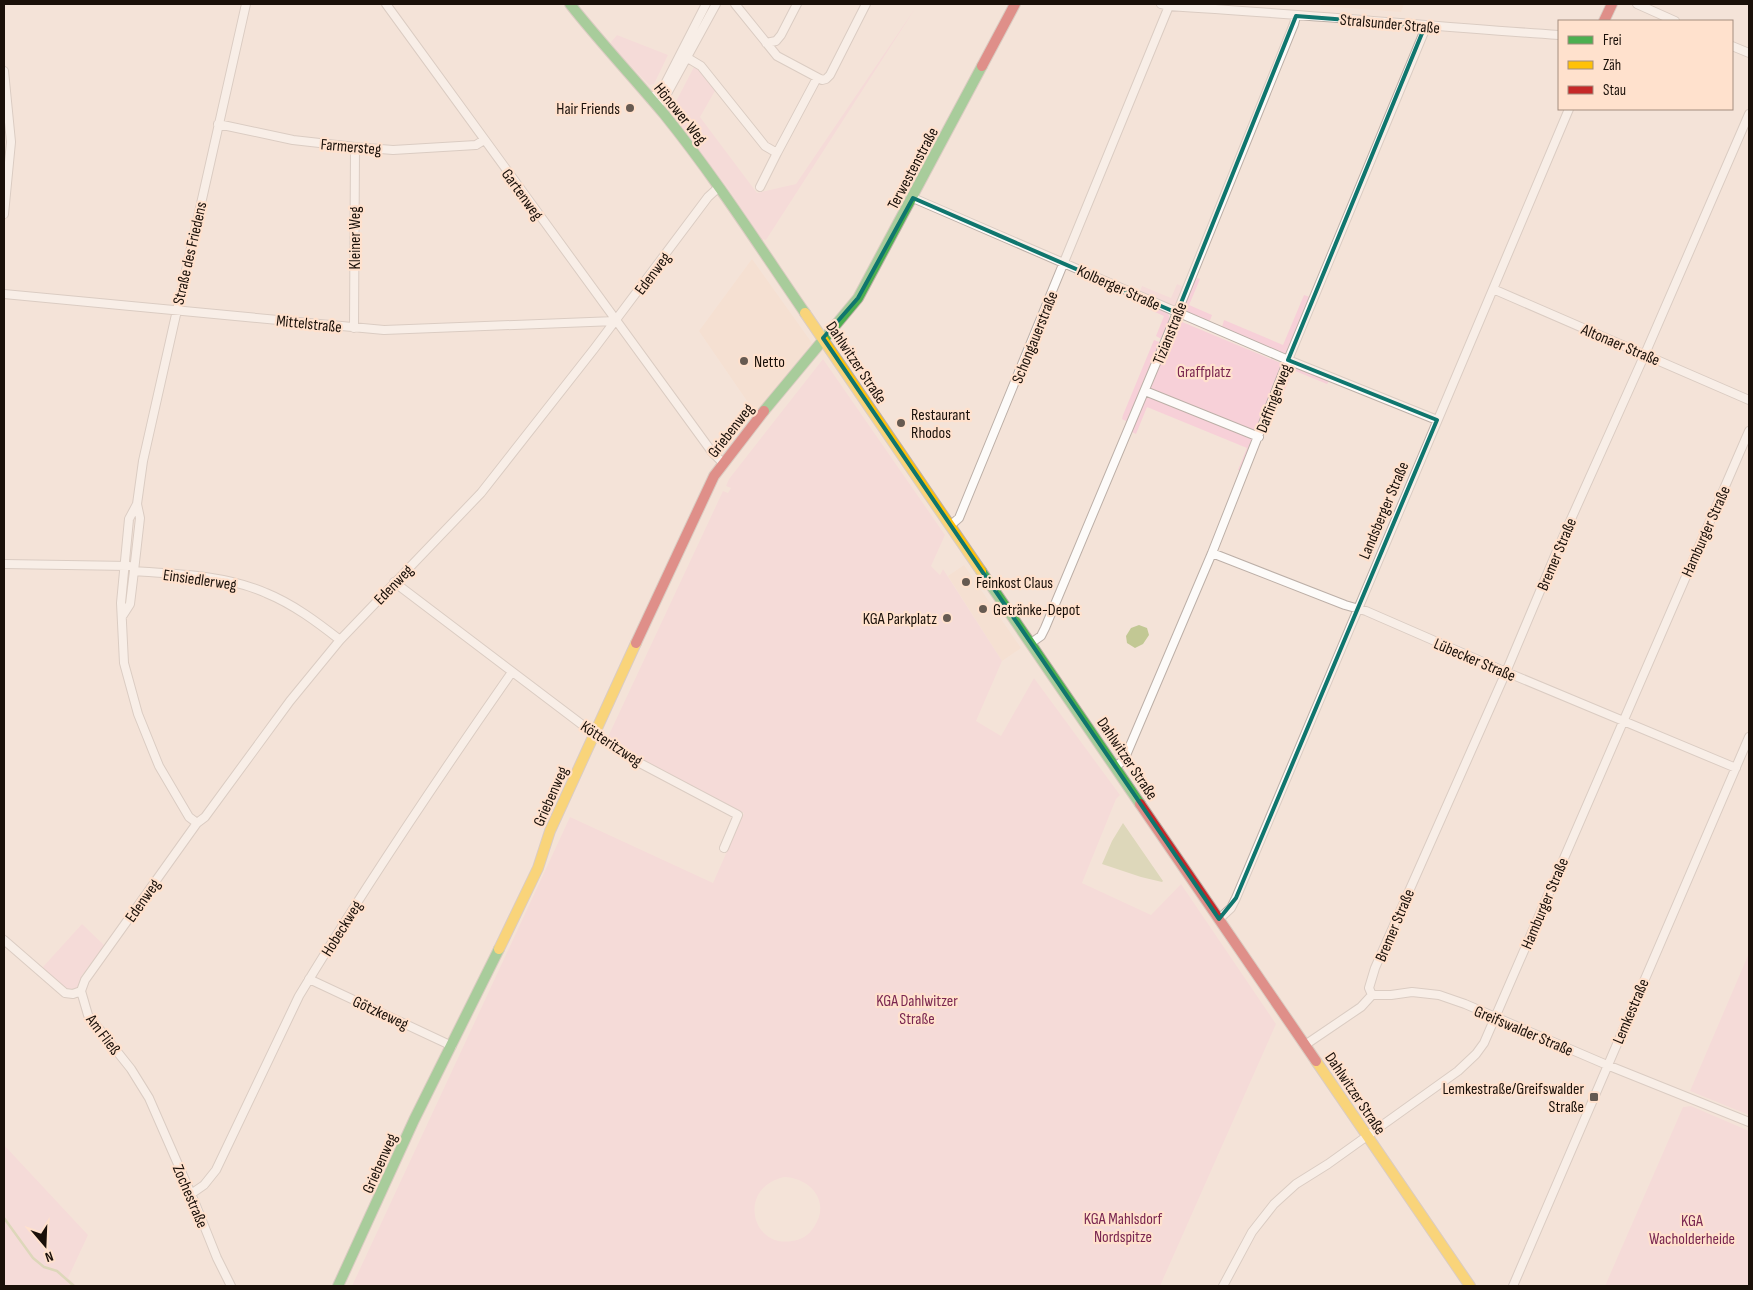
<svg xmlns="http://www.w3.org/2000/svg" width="1753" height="1290" viewBox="0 0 1753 1290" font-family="'Sofia Sans Condensed',sans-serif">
  <rect width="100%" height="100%" fill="#f4e3d8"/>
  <path fill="#f7dbc9" d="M 1322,4 L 1404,4 L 1401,12 L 1321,6 Z
    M 752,259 L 812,343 L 756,414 L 699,331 Z
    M 964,565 L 1021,648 L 1002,661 L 948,576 Z"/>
  <path fill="#f7d0d8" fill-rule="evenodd" d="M 918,4 L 766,240 L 762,239 L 727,187 L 671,113 L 671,111 L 694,67 L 700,69 L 716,89 L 700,117 L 757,193 L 796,184 Z
    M 617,35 L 668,55 L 654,84 L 649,85 L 612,46 L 611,42 Z
    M 1194,277 L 1200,279 L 1189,305 L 1212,315 L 1209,323 L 1183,310 L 1182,307 Z
    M 1177,284 L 1184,287 L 1176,306 L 1172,307 L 1139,294 L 1142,286 L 1171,298 Z
    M 1304,295 L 1310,297 L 1286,353 L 1282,353 L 1222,327 L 1224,320 L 1283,345 Z
    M 1141,300 L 1166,310 C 1174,320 1167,329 1163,340 L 1156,336 L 1164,316 L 1139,305 Z
    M 1180,321 L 1283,364 L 1256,431 L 1252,431 L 1151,390 L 1150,386 L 1176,322 Z
    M 1154,340 L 1162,343 L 1128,422 L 1122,419 L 1123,415 Z
    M 823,359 L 945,535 L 931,566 L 940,575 L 943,569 L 1002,661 L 976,721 L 1001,736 L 1034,678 L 1120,795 L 1116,799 L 1082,883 L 1151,915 L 1181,884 L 1276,1024 L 1160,1286 L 352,1286 L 570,817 L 713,883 L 744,813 C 697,790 652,766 607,739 L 723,491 L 728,493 L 731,488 L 726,486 L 729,479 ZM 784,1177 C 811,1178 831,1202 814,1227 C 809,1235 801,1240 792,1241 C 751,1248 737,1188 784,1177 Z
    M 1296,367 L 1329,381 L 1327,384 L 1293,370 L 1269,429 L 1265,427 L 1289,368 Z
    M 1149,396 L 1252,437 L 1254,440 L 1242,471 L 1238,470 L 1247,448 L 1147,407 L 1136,434 L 1130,431 L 1144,399 Z
    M 82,924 L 105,946 L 82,975 L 78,986 L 75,989 L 69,991 L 42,968 Z
    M 1749,953 L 1749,1115 L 1690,1091 Z
    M 1691,1106 L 1749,1131 L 1749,1286 L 1605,1286 L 1683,1107 Z
    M 4,1145 L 88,1235 L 68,1278 L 77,1286 L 4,1286 Z"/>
  <path fill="#c2c894" d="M 1139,625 L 1147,628 L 1149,635 L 1143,644 L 1135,648 L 1127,643 L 1126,636 L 1131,628 Z
    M 1123,823 L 1163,881 L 1162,882 L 1141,877 L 1102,864 L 1112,841 Z"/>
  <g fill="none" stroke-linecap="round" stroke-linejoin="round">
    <path stroke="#c2c894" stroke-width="2.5" d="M 4,1218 L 33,1258 L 44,1267 L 57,1271 L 74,1286"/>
    <defs>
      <path id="street" d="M 386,4 L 712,452 L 723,463
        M 735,4 L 777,56 L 822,80 L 826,79 L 830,75 L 866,4
        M 1161,4 L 1169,6 C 1300,14 1429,26 1559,35
        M 1637,4 L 1675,21
        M 766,43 L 776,41 L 781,35 L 797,4
        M 1732,46 L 1749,53
        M 686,57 L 701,66 L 765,146 L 777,153 L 817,78
        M 4,71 L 11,142 L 4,214
        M 651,100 L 665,84 L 706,4
        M 657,106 L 664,99 L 716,4
        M 218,124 L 293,140 L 355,147 L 393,150 L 476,145 L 484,140
        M 760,187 L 777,153
        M 913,198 L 1288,360 L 1437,420
        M 1493,289 L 1749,400
        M 4,294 L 384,330 L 615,321
        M 354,328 L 355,147
        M 1145,391 L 1259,437
        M 137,504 L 129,519 L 121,603 L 124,663 L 138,714 L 159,766 L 189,817 L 197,823
        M 951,525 L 959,518 L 1169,6
        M 1212,553 L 1345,605 L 1366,611 L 1506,672 L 1736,768
        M 4,564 L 129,566
        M 134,571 C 178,574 225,575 266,593 C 293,604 317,622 340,640
        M 394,582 L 601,739 L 634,760 L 738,815 L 724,848
        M 123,615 L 130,604 L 134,571 L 140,518 L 137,504 L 143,461 L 246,4
        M 1031,643 L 1041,636 L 1045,628 L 1177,313 L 1294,24 L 1296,16
        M 1115,767 L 1124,760 L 1212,553 L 1288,360 L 1424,32 L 1425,26
        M 1219,919 L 1231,908 L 1236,898 L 1569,109
        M 4,940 L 65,993 L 73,994 L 81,991
        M 309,979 L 452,1046
        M 1372,995 L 1369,988 L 1375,968 L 1506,672 L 1559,546 L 1645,354 L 1749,114
        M 1305,1045 L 1361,1007 L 1372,995 L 1391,995 L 1412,992 L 1439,995 L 1465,1004 L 1607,1065 L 1749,1122
        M 191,1194 L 204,1185 L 216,1170 L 299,996 C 366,885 438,778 512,672
        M 231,1286 L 217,1258 L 195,1203 L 149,1098 L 131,1069 L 88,1015 L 81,991 L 85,980 L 197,823 L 205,817 L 290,701 L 340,640 L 481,493 L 594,349 L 708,197 L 719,187
        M 1223,1286 L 1252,1232 L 1274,1204 L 1296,1184 L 1328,1164 L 1458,1071 L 1476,1054 L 1484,1043 L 1749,431
        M 1513,1286 L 1749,737"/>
      <path id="fast" d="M 570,4 C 600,42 633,77 664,114 C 715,177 759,246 805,313
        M 764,411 L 858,298 L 982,66
        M 981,571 L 1140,804
        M 338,1286 L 414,1120 L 499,949"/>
      <path id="slow" d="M 805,313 L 981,571
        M 499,949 L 538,868 L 550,831 L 636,643
        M 1316,1061 L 1470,1286"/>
      <path id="jam" d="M 1604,21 L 1612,4
        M 982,66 L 1015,4
        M 636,643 L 714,476 L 764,411
        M 1140,804 L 1316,1061"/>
    </defs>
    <use href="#street" stroke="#bcafa7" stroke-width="10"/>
    <use href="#fast" stroke="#bcafa7" stroke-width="12"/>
    <use href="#slow" stroke="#bcafa7" stroke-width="12"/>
    <use href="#jam" stroke="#bcafa7" stroke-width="12"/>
    <use href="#street" stroke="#fdfbf9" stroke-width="8"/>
    <use href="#fast" stroke="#4caf50" stroke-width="10"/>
    <use href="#slow" stroke="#ffc107" stroke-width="10"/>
    <use href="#jam" stroke="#c62828" stroke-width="10"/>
  </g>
  <path d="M0 0H1753V1290H0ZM 1296,16 L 1425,26 L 1288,360 L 1437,420 L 1236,898 L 1219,919 L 823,338 L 858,298 L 913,198 L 1177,313 Z" fill="#f4e3d8" fill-opacity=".55" fill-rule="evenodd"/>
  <path fill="none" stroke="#0f766e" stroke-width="4" stroke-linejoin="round" d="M 1296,16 L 1425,26 L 1288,360 L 1437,420 L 1236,898 L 1219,919 L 823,338 L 858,298 L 913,198 L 1177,313 Z"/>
  <g fill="#665a51" stroke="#ffe1cd" stroke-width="2">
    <circle cx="630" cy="108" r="5"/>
    <circle cx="744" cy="361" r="5"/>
    <circle cx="901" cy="423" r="5"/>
    <circle cx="966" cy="582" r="5"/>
    <circle cx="983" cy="609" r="5"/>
    <circle cx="947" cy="618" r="5"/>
    <rect x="1589" y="1092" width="10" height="10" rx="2.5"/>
  </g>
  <g text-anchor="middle" stroke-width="4.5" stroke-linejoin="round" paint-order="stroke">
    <g font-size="16" fill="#1a1009" stroke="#ffe1cd">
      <text transform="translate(1390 23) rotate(5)" y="6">Stralsunder Straße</text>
      <text transform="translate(681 113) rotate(51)" y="6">Hönower Weg</text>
      <text transform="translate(351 146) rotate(5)" y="6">Farmersteg</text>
      <text transform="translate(912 168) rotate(-62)" y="6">Terwestenstraße</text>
      <text transform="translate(523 194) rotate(54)" y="6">Gartenweg</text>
      <text transform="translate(354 238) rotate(-90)" y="6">Kleiner Weg</text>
      <text transform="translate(189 253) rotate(-77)" y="6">Straße des Friedens</text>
      <text transform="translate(652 273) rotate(-53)" y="6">Edenweg</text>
      <text transform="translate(1119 287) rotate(24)" y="6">Kolberger Straße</text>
      <text transform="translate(309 323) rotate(6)" y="6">Mittelstraße</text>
      <text transform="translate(1169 333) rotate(-68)" y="6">Tizianstraße</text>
      <text transform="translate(1034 337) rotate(-68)" y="6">Schongauerstraße</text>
      <text transform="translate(1621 344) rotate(23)" y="6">Altonaer Straße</text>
      <text transform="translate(857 362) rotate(56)" y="6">Dahlwitzer Straße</text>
      <text transform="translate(1273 398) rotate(-69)" y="6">Daffingerweg</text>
      <text transform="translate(730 430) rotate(-52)" y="6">Griebenweg</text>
      <text transform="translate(1383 510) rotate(-67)" y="6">Landsberger Straße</text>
      <text transform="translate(1705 531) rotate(-66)" y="6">Hamburger Straße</text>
      <text transform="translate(1556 554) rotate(-67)" y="6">Bremer Straße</text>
      <text transform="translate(200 579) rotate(8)" y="6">Einsiedlerweg</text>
      <text transform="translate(393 584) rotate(-46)" y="6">Edenweg</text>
      <text transform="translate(1475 659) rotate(23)" y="6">Lübecker Straße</text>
      <text transform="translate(612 743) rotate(33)" y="6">Kötteritzweg</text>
      <text transform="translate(1128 758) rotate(56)" y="6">Dahlwitzer Straße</text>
      <text transform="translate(550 796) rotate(-66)" y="6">Griebenweg</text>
      <text transform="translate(142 900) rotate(-55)" y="6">Edenweg</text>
      <text transform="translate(1544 903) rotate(-67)" y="6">Hamburger Straße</text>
      <text transform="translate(1394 925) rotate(-67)" y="6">Bremer Straße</text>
      <text transform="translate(341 928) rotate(-58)" y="6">Hobeckweg</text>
      <text transform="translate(1630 1011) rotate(-67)" y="6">Lemkestraße</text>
      <text transform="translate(381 1012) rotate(25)" y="6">Götzkeweg</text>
      <text transform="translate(1524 1030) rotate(23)" y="6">Greifswalder Straße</text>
      <text transform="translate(104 1034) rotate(53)" y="6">Am Fließ</text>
      <text transform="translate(1356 1093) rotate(56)" y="6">Dahlwitzer Straße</text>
      <text transform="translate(379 1163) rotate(-66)" y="6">Griebenweg</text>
      <text transform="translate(191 1196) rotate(67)" y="6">Zochestraße</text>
    </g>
    <g font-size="16" fill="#1a1009" stroke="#ffe1cd" text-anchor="start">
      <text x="620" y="114" text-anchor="end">Hair Friends</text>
      <text x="754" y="367">Netto</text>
      <text x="911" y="420">Restaurant<tspan x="911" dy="18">Rhodos</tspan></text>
      <text x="976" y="588">Feinkost Claus</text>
      <text x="993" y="615">Getränke-Depot</text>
      <text x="937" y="624" text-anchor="end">KGA Parkplatz</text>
      <text x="1584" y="1094" text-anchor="end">Lemkestraße/Greifswalder<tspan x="1584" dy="18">Straße</tspan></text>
    </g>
    <g font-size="16" fill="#7a2650" stroke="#ffe1cd">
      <text x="1204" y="377">Graffplatz</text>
      <text x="917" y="1006">KGA Dahlwitzer<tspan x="917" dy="18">Straße</tspan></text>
      <text x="1123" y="1224">KGA Mahlsdorf<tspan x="1123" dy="18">Nordspitze</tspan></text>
      <text x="1692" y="1226">KGA<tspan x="1692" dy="18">Wacholderheide</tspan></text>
    </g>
  </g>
  <rect width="1753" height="1290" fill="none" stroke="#1a1009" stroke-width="10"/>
  <rect x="1558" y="20" width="175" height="90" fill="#ffe1cd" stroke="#a38d7f"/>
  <rect x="1568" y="36" width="25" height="8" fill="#4caf50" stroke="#a38d7f"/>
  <text x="1603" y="45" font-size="15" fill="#1a1009">Frei</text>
  <rect x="1568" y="61" width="25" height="8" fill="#ffc107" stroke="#a38d7f"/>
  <text x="1603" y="70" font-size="15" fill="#1a1009">Zäh</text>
  <rect x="1568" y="86" width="25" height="8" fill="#c62828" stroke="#a38d7f"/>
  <text x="1603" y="95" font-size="15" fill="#1a1009">Stau</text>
  <g transform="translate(45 1245) rotate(161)" stroke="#ffe1cd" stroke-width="4" paint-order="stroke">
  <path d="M0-4L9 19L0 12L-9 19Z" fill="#1a1009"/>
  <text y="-8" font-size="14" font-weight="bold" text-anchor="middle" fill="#1a1009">N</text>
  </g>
</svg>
